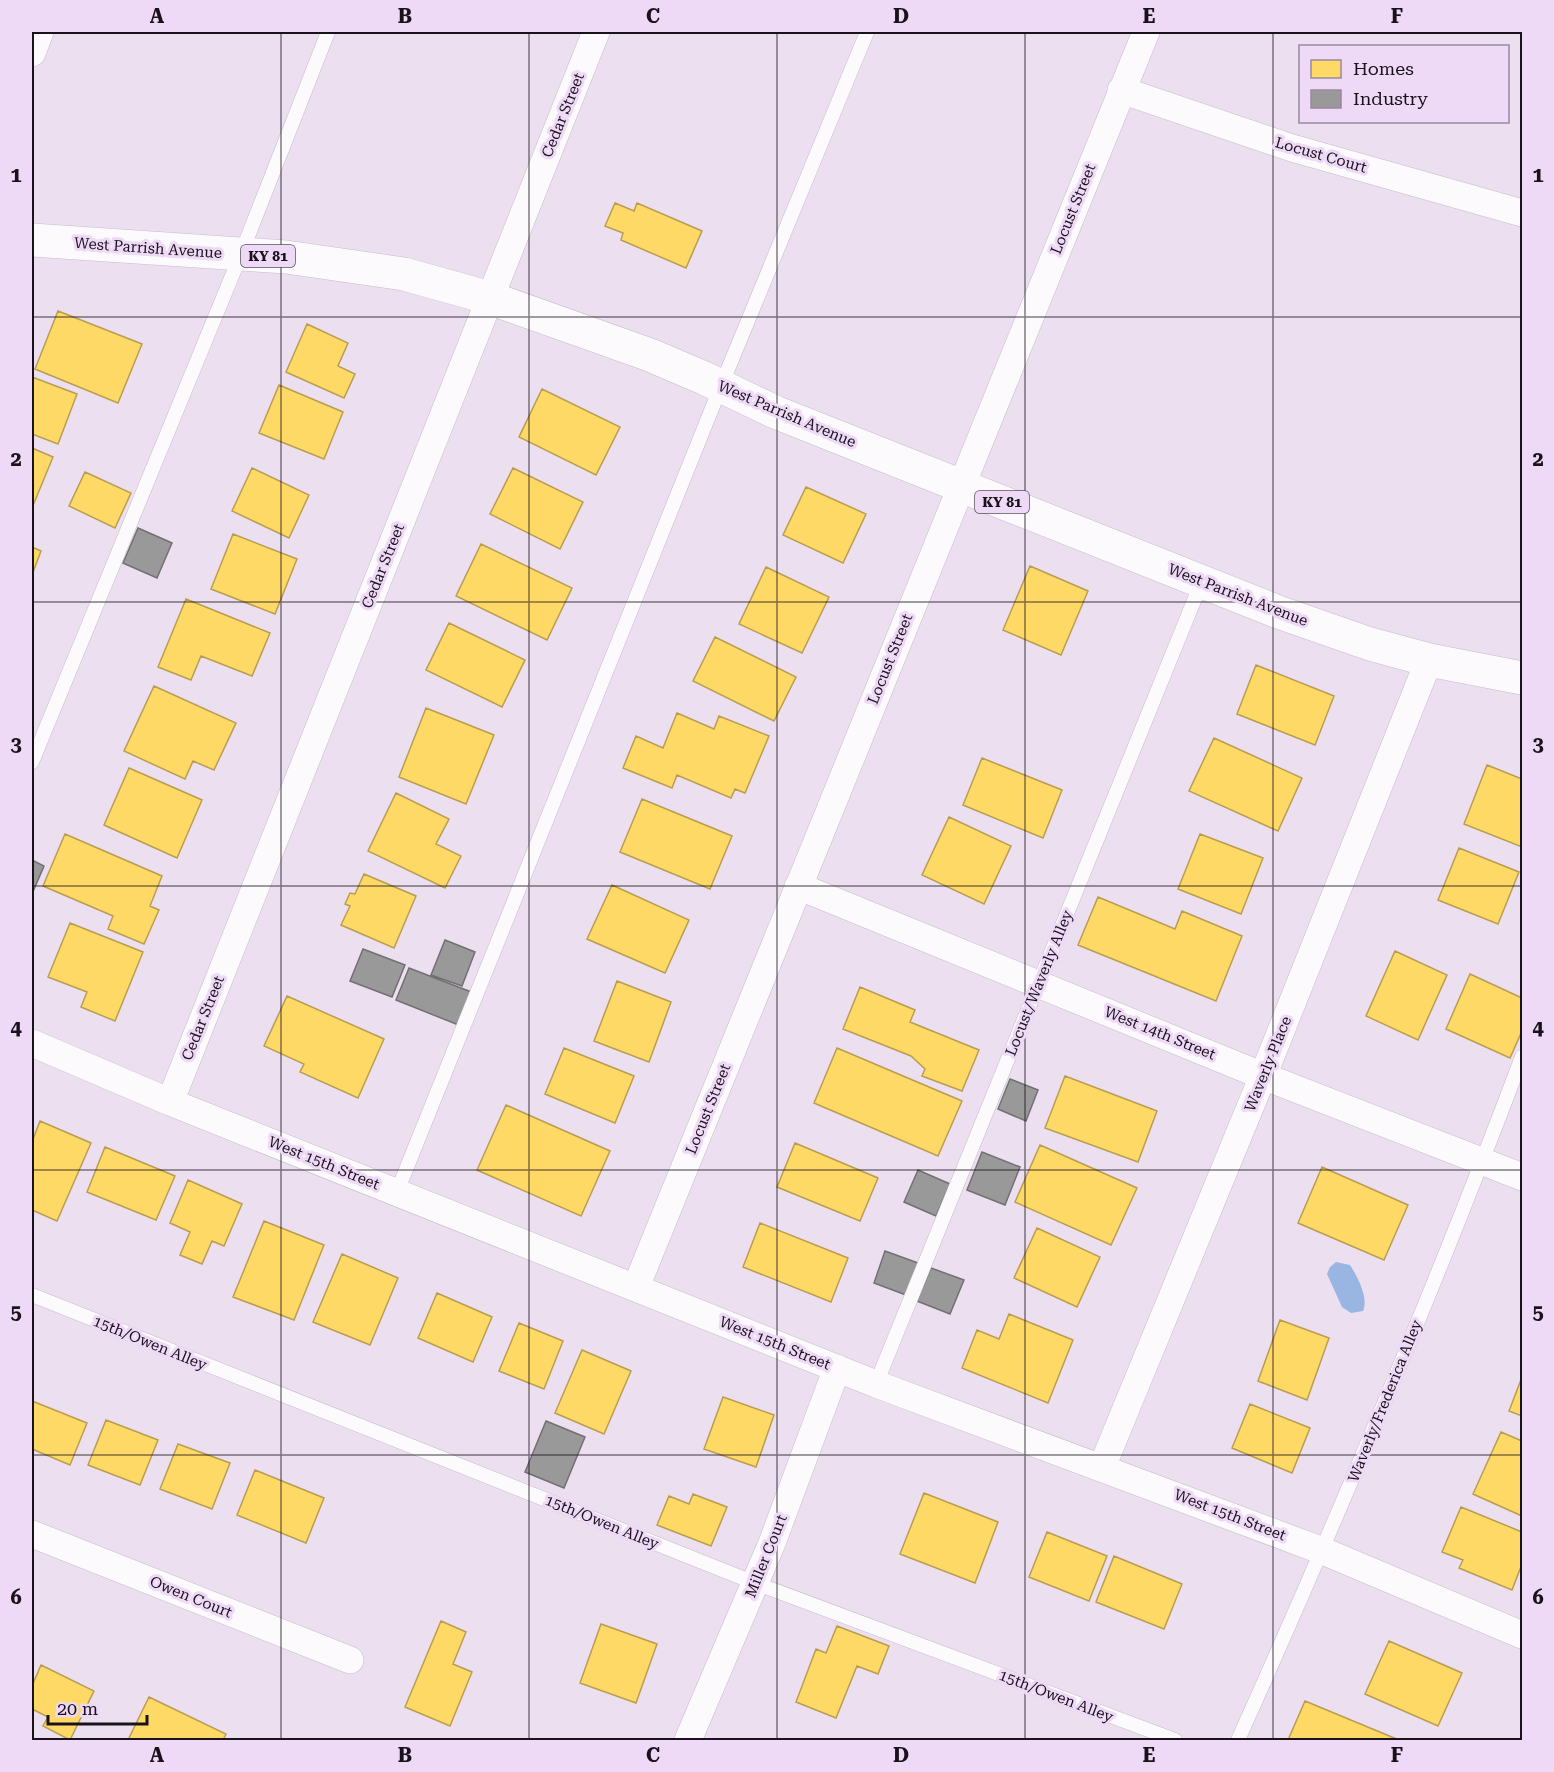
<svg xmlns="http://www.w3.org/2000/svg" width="1554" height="1772" viewBox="0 0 1554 1772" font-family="'Roboto Serif',serif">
  <rect width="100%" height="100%" fill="#ebdff0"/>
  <path fill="#99b6e3" d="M 1336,1262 L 1350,1265 C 1357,1276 1369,1298 1363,1311 L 1351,1313 L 1342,1307 L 1327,1274 L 1330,1267 Z"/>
  <path fill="#ffd966" stroke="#ba9d50" stroke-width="1.5" d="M 615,203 L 634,211 L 637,203 L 702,231 L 686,268 L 621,240 L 623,233 L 605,226 Z
    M 58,311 L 142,344 L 118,403 L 35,369 Z
    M 307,324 L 348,343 L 338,366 L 355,374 L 344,398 L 286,372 Z
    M 32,377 L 77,394 L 58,444 L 32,434 Z
    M 279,385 L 343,412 L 324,459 L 259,433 Z
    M 542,389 L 620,427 L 596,475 L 519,437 Z
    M 32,448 L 53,457 L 32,508 Z
    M 252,468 L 309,495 L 289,538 L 232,511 Z
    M 513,468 L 583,502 L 560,549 L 490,514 Z
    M 85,472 L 131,493 L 115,528 L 69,506 Z
    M 806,487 L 866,514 L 843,563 L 783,535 Z
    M 233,534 L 297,559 L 275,614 L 211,589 Z
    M 481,544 L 572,588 L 547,640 L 456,596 Z
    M 32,547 L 41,551 L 32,575 Z
    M 1030,566 L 1088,591 L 1061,655 L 1003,630 Z
    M 766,567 L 829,597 L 802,653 L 739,624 Z
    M 186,599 L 270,633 L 252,676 L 201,656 L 191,680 L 158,667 Z
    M 449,623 L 525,660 L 502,707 L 426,670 Z
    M 715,637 L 796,677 L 774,721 L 693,681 Z
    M 1256,665 L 1334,696 L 1315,745 L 1237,714 Z
    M 154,686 L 236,723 L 214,770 L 193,761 L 185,779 L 124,751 Z
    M 426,708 L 494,735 L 466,804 L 399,777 Z
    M 677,713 L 714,729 L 719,716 L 769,736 L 745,793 L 735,789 L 731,798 L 677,775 L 672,788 L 623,768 L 636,736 L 663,748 Z
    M 1214,738 L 1302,778 L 1278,831 L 1189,791 Z
    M 982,758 L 1062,790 L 1043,838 L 963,805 Z
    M 1487,765 L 1522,779 L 1522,847 L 1464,824 Z
    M 129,768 L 202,800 L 177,858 L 104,825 Z
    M 396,793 L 449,819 L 436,844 L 461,856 L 445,888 L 368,851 Z
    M 642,799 L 732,836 L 710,889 L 620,852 Z
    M 949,817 L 1011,846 L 984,904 L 922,875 Z
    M 65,834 L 162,876 L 150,906 L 159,910 L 144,944 L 108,929 L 113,916 L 43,886 Z
    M 1200,834 L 1263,858 L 1241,914 L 1178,889 Z
    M 1459,848 L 1519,872 L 1498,924 L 1438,900 Z
    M 364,874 L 416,896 L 394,948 L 341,925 L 350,906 L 345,904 L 350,893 L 355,894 Z
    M 612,885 L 689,920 L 665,973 L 587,939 Z
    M 1098,897 L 1175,929 L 1182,911 L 1242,936 L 1216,1001 L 1078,945 Z
    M 70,923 L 143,952 L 115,1021 L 81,1007 L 87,992 L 48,977 Z
    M 1395,951 L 1447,975 L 1418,1040 L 1366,1016 Z
    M 1470,974 L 1522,998 L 1522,1031 L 1510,1058 L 1446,1029 Z
    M 617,981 L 671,1002 L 649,1062 L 594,1041 Z
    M 860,987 L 915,1010 L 910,1022 L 979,1050 L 962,1091 L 922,1076 L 925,1069 L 911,1056 L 843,1029 Z
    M 287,996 L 384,1039 L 358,1098 L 300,1072 L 304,1064 L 264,1046 Z
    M 564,1048 L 634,1076 L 615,1123 L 545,1094 Z
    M 837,1048 L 962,1101 L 938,1156 L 814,1103 Z
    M 1065,1076 L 1157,1111 L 1138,1162 L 1045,1128 Z
    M 506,1105 L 610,1151 L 581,1216 L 477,1170 Z
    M 40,1121 L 91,1143 L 57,1221 L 32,1210 L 32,1142 Z
    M 795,1143 L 878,1178 L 860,1221 L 777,1187 Z
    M 1040,1145 L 1137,1188 L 1111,1245 L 1015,1202 Z
    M 105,1147 L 175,1176 L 156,1220 L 87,1192 Z
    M 1322,1167 L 1408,1205 L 1384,1260 L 1298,1223 Z
    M 188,1180 L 242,1204 L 224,1246 L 212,1241 L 202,1264 L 180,1255 L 190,1232 L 170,1223 Z
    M 264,1221 L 324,1245 L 294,1320 L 233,1297 Z
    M 760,1223 L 848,1258 L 831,1302 L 743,1267 Z
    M 1037,1228 L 1100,1257 L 1077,1307 L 1014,1278 Z
    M 342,1254 L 398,1278 L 370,1345 L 313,1322 Z
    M 437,1293 L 492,1317 L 473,1362 L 418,1338 Z
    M 1009,1314 L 1073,1340 L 1048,1403 L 962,1368 L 977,1330 L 999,1339 Z
    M 1280,1320 L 1329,1338 L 1307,1400 L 1258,1381 Z
    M 519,1323 L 563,1341 L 544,1389 L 499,1371 Z
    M 582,1350 L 631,1371 L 604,1434 L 555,1413 Z
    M 1522,1377 L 1522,1416 L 1509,1411 Z
    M 723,1397 L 774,1415 L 756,1467 L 704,1449 Z
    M 32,1401 L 87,1423 L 70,1465 L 32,1449 Z
    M 1250,1404 L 1310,1428 L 1292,1473 L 1232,1448 Z
    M 106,1420 L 158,1440 L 140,1485 L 88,1465 Z
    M 1501,1432 L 1522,1441 L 1522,1516 L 1473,1494 Z
    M 178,1444 L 230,1463 L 212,1509 L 160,1489 Z
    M 255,1470 L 324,1498 L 306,1543 L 237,1515 Z
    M 924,1493 L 998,1522 L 975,1583 L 900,1554 Z
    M 693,1494 L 727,1507 L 711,1546 L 657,1525 L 669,1496 L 689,1504 Z
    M 1461,1507 L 1522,1532 L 1522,1564 L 1512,1590 L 1459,1568 L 1463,1560 L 1442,1552 Z
    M 1047,1532 L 1107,1556 L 1089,1601 L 1029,1577 Z
    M 1114,1556 L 1182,1584 L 1164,1629 L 1096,1602 Z
    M 441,1621 L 466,1632 L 453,1664 L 472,1672 L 450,1726 L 405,1707 Z
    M 601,1624 L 657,1644 L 636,1703 L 580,1683 Z
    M 837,1626 L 889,1646 L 878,1674 L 857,1666 L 836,1718 L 796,1702 L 816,1649 L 826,1653 Z
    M 1389,1641 L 1462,1673 L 1438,1726 L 1365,1694 Z
    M 41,1665 L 94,1691 L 70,1740 L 43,1726 L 48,1717 L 32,1709 L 32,1686 Z
    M 149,1697 L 226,1734 L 223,1740 L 128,1740 Z
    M 1305,1701 L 1399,1740 L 1288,1740 Z"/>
  <path fill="#999" stroke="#737073" stroke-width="1.5" d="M 138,528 L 172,543 L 157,578 L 123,563 Z
    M 32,860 L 44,866 L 32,894 Z
    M 445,940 L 475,952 L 462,986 L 431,975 Z
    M 363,949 L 405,965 L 392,997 L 350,981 Z
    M 409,968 L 474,993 L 461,1026 L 396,1000 Z
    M 1010,1079 L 1038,1090 L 1026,1121 L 998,1109 Z
    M 982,1152 L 1020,1167 L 1005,1205 L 967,1190 Z
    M 918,1170 L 950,1184 L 936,1216 L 904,1202 Z
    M 885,1251 L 918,1263 L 906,1295 L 874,1283 Z
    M 931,1268 L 964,1280 L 950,1314 L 917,1301 Z
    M 546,1421 L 585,1437 L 564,1488 L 525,1472 Z"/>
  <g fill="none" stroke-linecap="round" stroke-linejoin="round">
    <defs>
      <path id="service" d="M 32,762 L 241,254 L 328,32
        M 397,1192 L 721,386 L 867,32
        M 32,1295 L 755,1583 L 1175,1740
        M 876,1384 L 1202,581
        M 1238,1740 C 1339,1515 1435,1288 1522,1057"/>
      <path id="minor" d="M 32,53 L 40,32
        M 1121,90 L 1292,148 L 1522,213
        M 798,886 L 1263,1076 L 1522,1177
        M 32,1043 L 170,1102 L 876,1384 L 1323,1551 L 1522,1635
        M 170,1102 L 596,32
        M 636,1287 L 1146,32
        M 1102,1467 L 1263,1076 L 1429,660
        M 32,1534 L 350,1660
        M 688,1740 L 772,1543 L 837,1368"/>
      <path id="primary" d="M 32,240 L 286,257 L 404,274 L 490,298 L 650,355 L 704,378 L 775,412 L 1278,612 L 1370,644 L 1429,660 L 1522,678"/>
    </defs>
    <use href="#service" stroke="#c6bcc9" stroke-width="15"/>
    <use href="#minor" stroke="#c6bcc9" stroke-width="28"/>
    <use href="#primary" stroke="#c6bcc9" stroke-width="34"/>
    <use href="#service" stroke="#fcfafd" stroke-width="14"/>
    <use href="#minor" stroke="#fcfafd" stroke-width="27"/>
    <use href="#primary" stroke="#fcfafd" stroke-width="33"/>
  </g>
  <path fill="none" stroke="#19121b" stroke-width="1.5" stroke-opacity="0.55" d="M 281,32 L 281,1740M 529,32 L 529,1740M 777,32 L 777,1740M 1025,32 L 1025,1740M 1273,32 L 1273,1740M 32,317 L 1522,317M 32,602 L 1522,602M 32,886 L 1522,886M 32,1170 L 1522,1170M 32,1455 L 1522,1455"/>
  <g text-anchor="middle" stroke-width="6" stroke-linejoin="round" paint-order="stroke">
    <g fill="#eed9f6" stroke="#594e5d" stroke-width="1.5">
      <rect x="241" y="245" width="54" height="22" rx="4.5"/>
      <rect x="975" y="491" width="54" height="22" rx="4.5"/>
    </g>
    <g font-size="14" font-weight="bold" fill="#19121b">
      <text x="268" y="261">KY 81</text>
      <text x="1002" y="507">KY 81</text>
    </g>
    <g font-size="15" fill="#19121b" stroke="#eed9f6">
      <text transform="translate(563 115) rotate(-68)" y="5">Cedar Street</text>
      <text transform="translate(1321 155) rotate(16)" y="5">Locust Court</text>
      <text transform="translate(1073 209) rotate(-68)" y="5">Locust Street</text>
      <text transform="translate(148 248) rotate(4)" y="5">West Parrish Avenue</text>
      <text transform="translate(787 414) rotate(23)" y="5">West Parrish Avenue</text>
      <text transform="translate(383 566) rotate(-68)" y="5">Cedar Street</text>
      <text transform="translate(1238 595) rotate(21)" y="5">West Parrish Avenue</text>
      <text transform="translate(890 659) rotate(-68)" y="5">Locust Street</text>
      <text transform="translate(1039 983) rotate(-68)" y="5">Locust/Waverly Alley</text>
      <text transform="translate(203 1018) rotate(-68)" y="5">Cedar Street</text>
      <text transform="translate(1160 1033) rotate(22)" y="5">West 14th Street</text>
      <text transform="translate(1268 1064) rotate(-68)" y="5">Waverly Place</text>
      <text transform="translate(708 1109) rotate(-68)" y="5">Locust Street</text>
      <text transform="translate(324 1163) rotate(22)" y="5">West 15th Street</text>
      <text transform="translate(150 1343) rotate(22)" y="5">15th/Owen Alley</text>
      <text transform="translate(775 1343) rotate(22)" y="5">West 15th Street</text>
      <text transform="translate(1385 1401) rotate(-68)" y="5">Waverly/Frederica Alley</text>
      <text transform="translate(1230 1515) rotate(21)" y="5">West 15th Street</text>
      <text transform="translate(602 1522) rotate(22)" y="5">15th/Owen Alley</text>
      <text transform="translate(766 1556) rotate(-68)" y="5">Miller Court</text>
      <text transform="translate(191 1597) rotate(22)" y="5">Owen Court</text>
      <text transform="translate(1056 1696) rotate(21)" y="5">15th/Owen Alley</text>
    </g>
  </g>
  <rect width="1554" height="1772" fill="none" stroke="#eed9f6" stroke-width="66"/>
  <rect x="1299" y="45" width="210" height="78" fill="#eed9f6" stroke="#99899e" stroke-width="1.5"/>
  <rect x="1311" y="60" width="30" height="18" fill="#ffd966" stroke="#99899e" stroke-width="1.5"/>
  <text x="1353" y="75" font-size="18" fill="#19121b">Homes</text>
  <rect x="1311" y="90" width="30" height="18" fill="#999999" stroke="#99899e" stroke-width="1.5"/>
  <text x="1353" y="105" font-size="18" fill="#19121b">Industry</text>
  <path d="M48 1715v9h99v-9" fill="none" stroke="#19121b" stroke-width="3"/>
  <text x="57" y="1715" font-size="18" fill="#19121b" stroke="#eed9f6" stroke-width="4.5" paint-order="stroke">20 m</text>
  <rect x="33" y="33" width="1488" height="1706" fill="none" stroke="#19121b" stroke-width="2"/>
  <g font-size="20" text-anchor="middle" font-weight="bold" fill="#19121b">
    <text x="157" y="23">A</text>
    <text x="405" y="23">B</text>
    <text x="653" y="23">C</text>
    <text x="901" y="23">D</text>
    <text x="1149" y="23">E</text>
    <text x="1397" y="23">F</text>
    <text x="16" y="182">1</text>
    <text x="1538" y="182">1</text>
    <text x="16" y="466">2</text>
    <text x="1538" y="466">2</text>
    <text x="16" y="751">3</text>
    <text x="1538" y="751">3</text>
    <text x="16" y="1035">4</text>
    <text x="1538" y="1035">4</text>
    <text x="16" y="1319">5</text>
    <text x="1538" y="1319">5</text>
    <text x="16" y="1604">6</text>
    <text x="1538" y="1604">6</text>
    <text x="157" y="1762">A</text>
    <text x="405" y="1762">B</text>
    <text x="653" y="1762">C</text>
    <text x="901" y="1762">D</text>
    <text x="1149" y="1762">E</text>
    <text x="1397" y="1762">F</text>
  </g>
</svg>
